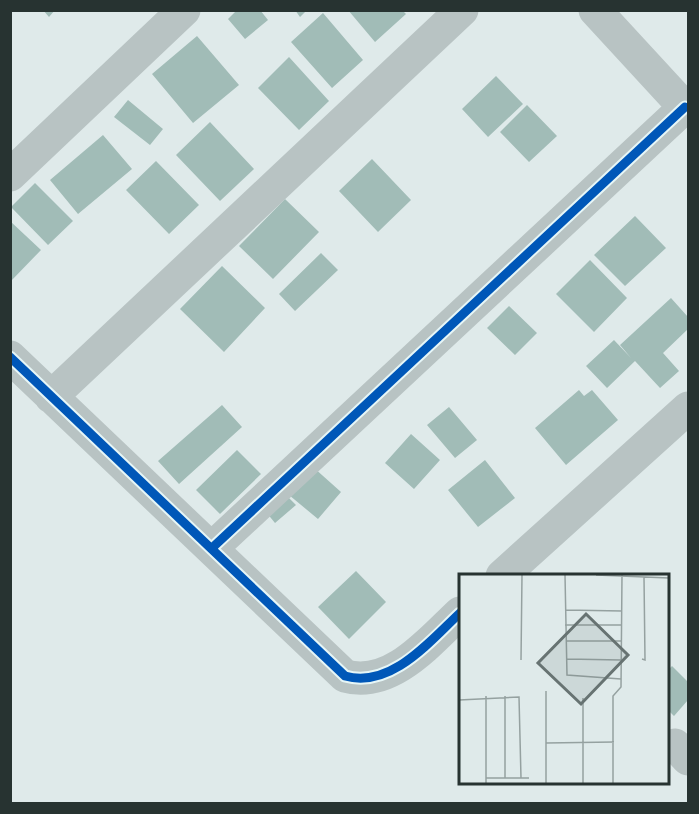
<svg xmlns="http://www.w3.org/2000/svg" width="699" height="814" viewBox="0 0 699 814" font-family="'Alegreya Sans',sans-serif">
  <rect width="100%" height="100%" fill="#dfeaea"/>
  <path fill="#a1bcb7" d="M 43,10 L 55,10 L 49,17 Z
    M 237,10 L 260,10 L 268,20 L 245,39 L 228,19 Z
    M 295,10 L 307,10 L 300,17 Z
    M 348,10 L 402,10 L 406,14 L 375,42 Z
    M 323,13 L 363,60 L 332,88 L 291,42 Z
    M 197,36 L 239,85 L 193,123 L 152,74 Z
    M 289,57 L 329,101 L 299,130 L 258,88 Z
    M 496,76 L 523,104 L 488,137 L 462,109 Z
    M 128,100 L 163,129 L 150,145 L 114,117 Z
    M 527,105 L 557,136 L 529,162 L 500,132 Z
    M 210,122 L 254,169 L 220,201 L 176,155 Z
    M 103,135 L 132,169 L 78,214 L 50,180 Z
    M 372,159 L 411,200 L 378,232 L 339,191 Z
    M 156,161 L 199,205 L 169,234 L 126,190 Z
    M 35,183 L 73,221 L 48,245 L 11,207 Z
    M 285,199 L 319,232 L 273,279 L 239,246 Z
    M 635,216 L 666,248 L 625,286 L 594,255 Z
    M 10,221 L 41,250 L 10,282 Z
    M 321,253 L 338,270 L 295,311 L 279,294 Z
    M 590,260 L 627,298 L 594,332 L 556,294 Z
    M 222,266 L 265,308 L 224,352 L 180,309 Z
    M 671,298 L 688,317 L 688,329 L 663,353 L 679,371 L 660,388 L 635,361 L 607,388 L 586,366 L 614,340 L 631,358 L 620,345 Z
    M 509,306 L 537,333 L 515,355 L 487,328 Z
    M 579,390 L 584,396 L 592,390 L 618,420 L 566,465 L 535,428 Z
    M 222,405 L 242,427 L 179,484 L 158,461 Z
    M 449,407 L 477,440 L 455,458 L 427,425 Z
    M 411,434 L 440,460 L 414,489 L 385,463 Z
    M 237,450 L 261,474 L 220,514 L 196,490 Z
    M 485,460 L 515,498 L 478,527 L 448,490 Z
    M 313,467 L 341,492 L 318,519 L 289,495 Z
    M 286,495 L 296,505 L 275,523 L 266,512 Z
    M 356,571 L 386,602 L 349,639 L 318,607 Z
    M 672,666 L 688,682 L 688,700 L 674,716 L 668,710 L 668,670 Z"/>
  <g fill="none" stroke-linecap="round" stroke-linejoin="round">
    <path stroke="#b8c3c3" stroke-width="33" d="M 595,10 L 688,111
      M 10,175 L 184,10
      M 10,357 L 345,676 C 391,689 430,641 460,613
      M 51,397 L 462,10
      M 212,548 L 685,107
      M 502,576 L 688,408
      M 675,745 L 688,759"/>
    <defs>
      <path id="cycleway" d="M 10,357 L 345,676 C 391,689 430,641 460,613
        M 212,548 L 685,107"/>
    </defs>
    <use href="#cycleway" stroke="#e6f6f7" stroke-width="13"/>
    <use href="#cycleway" stroke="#0057b8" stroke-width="9"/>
  </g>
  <g transform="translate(459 574)">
    <rect width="210" height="210" fill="#dfeaea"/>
    <path fill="none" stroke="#95a1a0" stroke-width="1.5" d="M 106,1 L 108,101 L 162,105M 137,1 L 210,4M 106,36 L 163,37M 106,51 L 163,51M 107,67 L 162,67M 108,85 L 162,86M 183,85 L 186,86 L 185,3M 62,86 L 63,1M 87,117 L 87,209M 27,122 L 27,209M 124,124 L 124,209M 0,126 L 60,123 L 62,204M 87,169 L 155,168M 27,204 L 70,204M 46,204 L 46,122M 154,209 L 154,122 L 162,113 L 163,1"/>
    <path fill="#677372" fill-opacity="0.15" stroke="#677372" stroke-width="3" d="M 127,40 L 169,81 L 122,130 L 79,89 Z"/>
    <rect width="210" height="210" fill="none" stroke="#273331" stroke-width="3"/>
  </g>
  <rect width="699" height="814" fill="none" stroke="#273331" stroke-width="24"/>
</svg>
